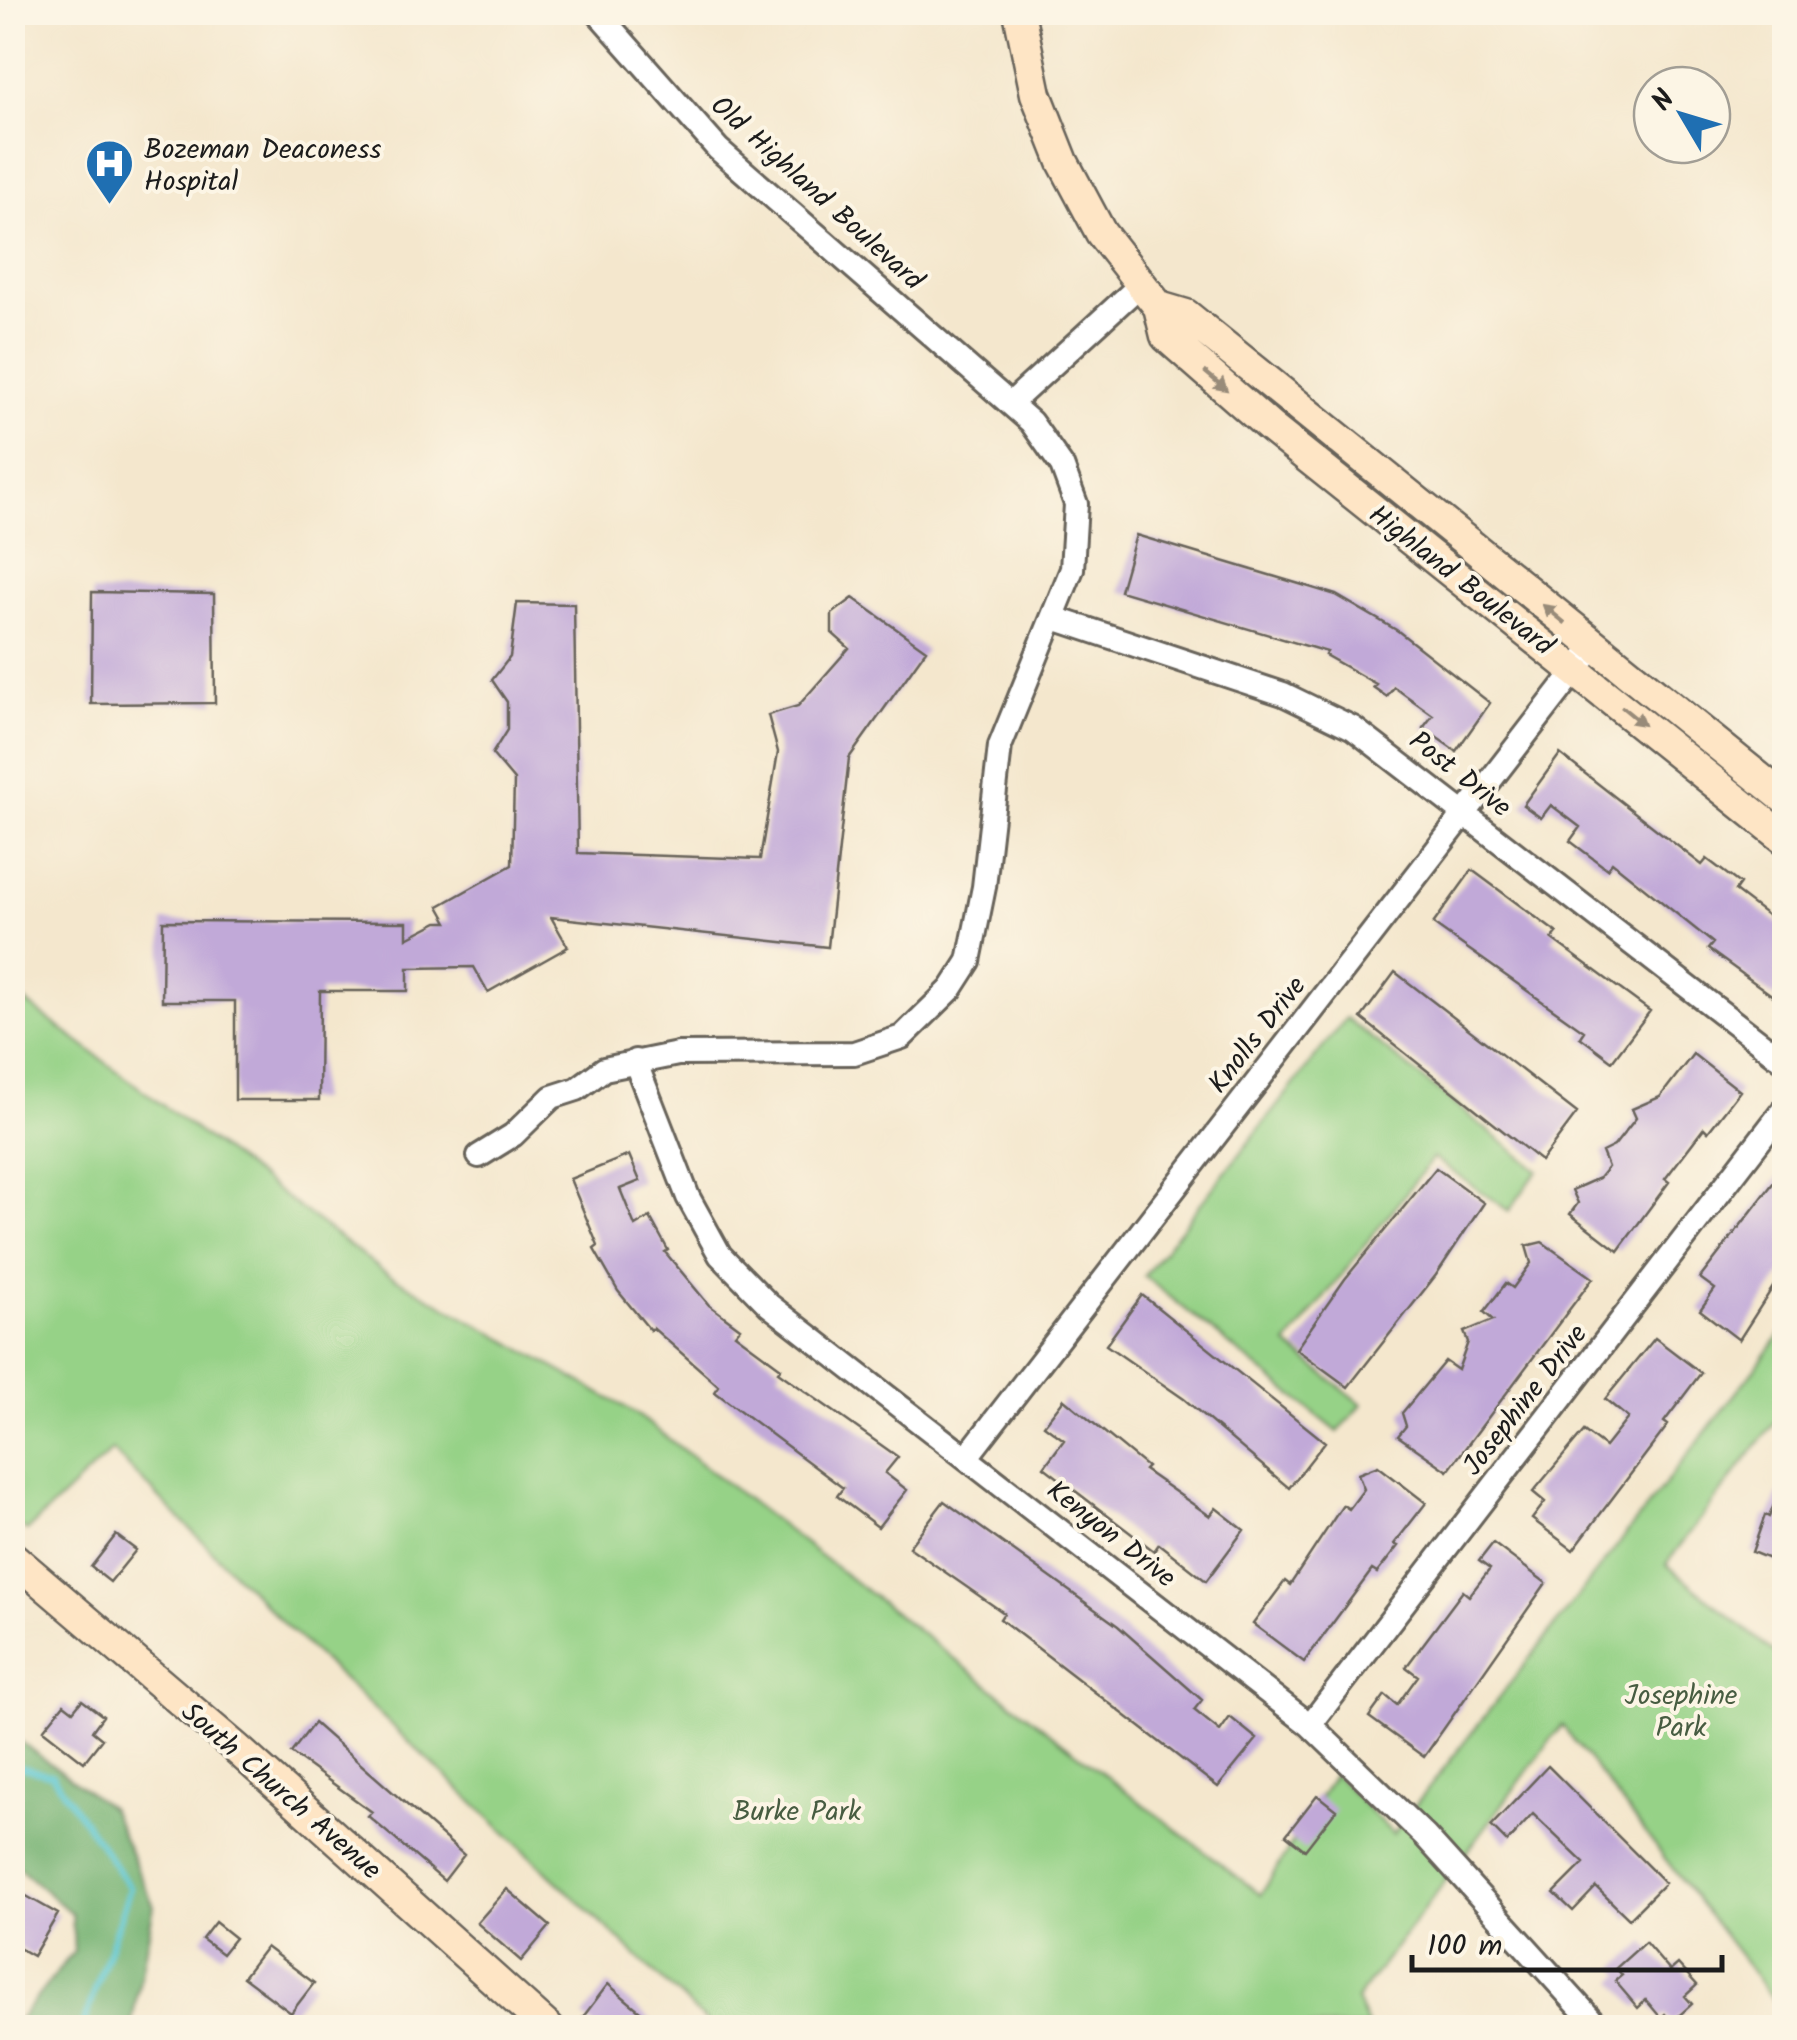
<svg xmlns="http://www.w3.org/2000/svg" width="1797" height="2040" viewBox="0 0 1797 2040" font-family="Kalam,sans-serif">
  <rect width="100%" height="100%" fill="#fcf5e5"/>
  <filter id="ink" filterUnits="userSpaceOnUse"><feTurbulence type="fractalNoise" baseFrequency=".01" numOctaves="2"/><feDisplacementMap in="SourceGraphic" scale="20" xChannelSelector="R" yChannelSelector="G"/><feConvolveMatrix kernelMatrix="1 2 1 2 8 2 1 2 1" color-interpolation-filters="sRGB"/></filter>
  <filter id="wash" filterUnits="userSpaceOnUse"><feTurbulence type="fractalNoise" baseFrequency=".0048" numOctaves="4" result="noise"/><feDisplacementMap in="SourceGraphic" scale="40" xChannelSelector="R" yChannelSelector="G"/><feGaussianBlur stdDeviation="2.25" result="paint"/><feColorMatrix in="noise" values="0 0 0 0 0 0 0 0 0 0 0 0 0 0 0 0 0 1.4 0 .05"/><feComposite in="paint" operator="in"/></filter>
  <g filter="url(#wash)">
    <rect width="100%" height="100%" fill="#f4e7cd"/>
    <path fill="#96d287" stroke="#597752" stroke-width="2.5" d="M 12,992 L 383,1271 L 635,1413 L 1261,1895 L 1334,1774 L 1393,1834 L 1784,1331 L 1784,1410 L 1666,1564 L 1784,1661 L 1784,2013 L 1562,1725 L 1356,2000 L 1368,2027 L 712,2027 L 286,1626 L 112,1450 L 27,1531 L 13,1522 Z
      M 1346,1018 L 1538,1170 L 1509,1211 L 1433,1158 L 1287,1345 L 1362,1404 L 1338,1432 L 1144,1276 Z"/>
    <path fill="#78b474" stroke="#4a6848" stroke-width="2.5" d="M 13,1736 L 110,1808 L 154,1906 L 131,2027 L 13,2027 L 74,1951 L 72,1914 L 13,1863 Z"/>
    <g fill="none" stroke-linecap="round" stroke-linejoin="round">
      <path stroke="#59c6d1" stroke-width="6" d="M 12,1765 L 52,1775 L 130,1888 L 82,2028"/>
    </g>
    <g id="blocks">
      <path fill="#c1a9d8" d="M 1136,535 L 1336,595 L 1398,631 L 1490,703 L 1456,751 L 1423,728 L 1433,715 L 1394,687 L 1387,697 L 1373,687 L 1376,684 L 1325,655 L 1327,652 L 1120,591 Z
        M 92,592 L 214,594 L 215,703 L 91,704 Z
        M 853,598 L 926,650 L 849,758 L 828,947 L 551,917 L 568,947 L 488,992 L 474,967 L 408,968 L 408,991 L 320,991 L 319,1100 L 235,1100 L 235,1001 L 162,1001 L 163,921 L 407,922 L 407,938 L 438,922 L 448,922 L 439,906 L 512,865 L 514,780 L 492,754 L 507,730 L 507,702 L 492,680 L 510,657 L 517,603 L 574,604 L 578,853 L 760,859 L 778,752 L 768,715 L 798,706 L 849,648 L 832,633 L 832,614 Z
        M 1560,754 L 1702,865 L 1707,859 L 1740,884 L 1735,891 L 1784,928 L 1784,1004 L 1708,949 L 1713,943 L 1612,862 L 1607,869 L 1570,841 L 1580,827 L 1551,805 L 1541,818 L 1523,805 Z
        M 1472,870 L 1557,933 L 1552,939 L 1650,1011 L 1612,1061 L 1580,1037 L 1584,1031 L 1433,924 Z
        M 1395,972 L 1577,1113 L 1541,1161 L 1361,1018 Z
        M 1693,1054 L 1740,1091 L 1708,1132 L 1704,1128 L 1665,1179 L 1669,1182 L 1618,1251 L 1570,1214 L 1578,1203 L 1572,1190 L 1599,1178 L 1608,1167 L 1602,1152 L 1614,1146 L 1636,1118 L 1632,1109 L 1660,1097 Z
        M 629,1155 L 640,1181 L 620,1189 L 635,1226 L 650,1217 L 668,1250 L 665,1252 L 709,1305 L 740,1328 L 735,1334 L 781,1368 L 778,1372 L 898,1457 L 885,1473 L 907,1490 L 878,1527 L 837,1496 L 843,1488 L 715,1392 L 719,1386 L 653,1328 L 650,1330 L 618,1291 L 594,1249 L 598,1246 L 570,1179 Z
        M 1436,1168 L 1484,1203 L 1436,1275 L 1348,1387 L 1296,1349 L 1345,1279 Z
        M 1784,1169 L 1784,1270 L 1739,1340 L 1700,1310 L 1715,1289 L 1700,1278 Z
        M 1542,1242 L 1593,1278 L 1448,1471 L 1398,1436 L 1406,1426 L 1402,1413 L 1445,1361 L 1458,1370 L 1468,1342 L 1464,1332 L 1493,1320 L 1484,1312 L 1506,1283 L 1513,1288 L 1531,1263 L 1526,1246 Z
        M 1142,1295 L 1325,1442 L 1289,1488 L 1184,1399 L 1106,1345 Z
        M 1655,1338 L 1701,1373 L 1664,1422 L 1668,1425 L 1573,1550 L 1532,1519 L 1545,1502 L 1533,1492 L 1584,1431 L 1605,1447 L 1628,1418 L 1605,1399 Z
        M 1064,1399 L 1147,1467 L 1144,1470 L 1210,1516 L 1216,1508 L 1244,1530 L 1206,1581 L 1159,1544 L 1154,1551 L 1044,1467 L 1064,1440 L 1044,1425 Z
        M 1378,1466 L 1426,1503 L 1394,1544 L 1398,1546 L 1377,1573 L 1372,1570 L 1304,1662 L 1253,1624 L 1285,1581 L 1290,1585 L 1343,1505 L 1349,1509 L 1364,1489 L 1358,1474 Z
        M 1784,1480 L 1784,1565 L 1752,1552 L 1765,1515 L 1769,1517 Z
        M 944,1501 L 1118,1626 L 1202,1700 L 1194,1710 L 1220,1731 L 1230,1717 L 1257,1739 L 1218,1787 L 1000,1619 L 1004,1613 L 909,1547 Z
        M 116,1535 L 136,1550 L 110,1582 L 91,1567 Z
        M 1493,1543 L 1546,1583 L 1424,1757 L 1369,1717 L 1385,1695 L 1397,1705 L 1418,1676 L 1406,1667 L 1463,1591 L 1469,1596 L 1490,1569 L 1479,1561 Z
        M 82,1700 L 103,1716 L 92,1731 L 102,1739 L 84,1762 L 43,1730 L 64,1704 L 73,1711 Z
        M 314,1723 L 464,1855 L 444,1881 L 368,1816 L 372,1812 L 291,1753 Z
        M 1548,1766 L 1665,1883 L 1629,1919 L 1596,1887 L 1573,1911 L 1554,1893 L 1584,1863 L 1533,1814 L 1507,1842 L 1491,1826 Z
        M 1317,1795 L 1336,1810 L 1305,1850 L 1286,1835 Z
        M 507,1889 L 550,1926 L 521,1961 L 477,1923 Z
        M 21,1893 L 58,1914 L 33,1956 L 12,1944 L 12,1907 Z
        M 215,1922 L 235,1938 L 222,1954 L 202,1939 Z
        M 1645,1942 L 1670,1971 L 1678,1964 L 1697,1985 L 1685,1996 L 1692,2004 L 1672,2022 L 1665,2014 L 1661,2018 L 1646,2000 L 1638,2008 L 1615,1981 L 1622,1975 L 1616,1968 Z
        M 266,1947 L 314,1983 L 291,2013 L 243,1977 Z
        M 608,1984 L 629,2002 L 661,2028 L 597,2028 L 583,2017 Z"/>
    </g>
  </g>
  <g filter="url(#ink)">
    <use href="#blocks" fill-opacity="0" stroke="#68635a" stroke-width="2.5"/>
    <g fill="none" stroke-linecap="round" stroke-linejoin="round">
      <defs>
        <path id="street" d="M 1011,403 L 1140,285
          M 1054,618 L 1283,694 L 1353,728 L 1784,1061
          M 635,1061 L 688,1197 L 720,1255 L 769,1305 L 1310,1725 L 1425,1836 L 1599,2028
          M 479,1156 L 513,1135 L 552,1097 L 577,1089 L 604,1069 L 678,1054 L 854,1053 L 902,1037 L 951,989 L 969,961 L 984,887 L 1000,746 L 1072,569 L 1076,504 L 1062,466 L 1031,422 L 718,149 L 597,12
          M 966,1458 L 1585,658
          M 1310,1725 L 1784,1109"/>
        <path id="secondary" d="M 1019,12 L 1036,94 L 1063,162 L 1101,233 L 1159,307 L 1166,336 L 1271,428 L 1784,838
          M 1159,307 L 1186,315 L 1784,798
          M 12,1557 L 236,1748 L 548,2028"/>
      </defs>
      <use href="#street" stroke="#68635a" stroke-width="28"/>
      <use href="#secondary" stroke="#68635a" stroke-width="35"/>
      <use href="#street" stroke="#fff" stroke-width="22"/>
      <use href="#secondary" stroke="#fee5c5" stroke-width="30"/>
    </g>
    <defs><path id="oneway-solid" d="M-6-.8H1V-3.2L6.5 0L1 3.2V.8H-6Z" transform="scale(2.5)"/></defs>
    <g fill="#988b79">
      <use href="#oneway-solid" transform="translate(1216 381) rotate(40)"/>
      <use href="#oneway-solid" transform="translate(1554 614) rotate(-141)"/>
      <use href="#oneway-solid" transform="translate(1633 716) rotate(39)"/>
    </g>
  </g>
  <defs>
    <symbol id="hospital-pin" viewBox="-11 -11 22 30"><path d="M0 17L-7.5 6A9.5 9.5 0 1 1 7.5 6Z" fill="#1f6fb2" stroke="#fcf5e5"/><path d="M-5-5h3v3.5h4V-5h3V5h-3V1.5h-4V5h-3Z" fill="#fff"/></symbol>
  </defs>
  <g fill-rule="evenodd">
    <use href="#hospital-pin" x="82" y="136" width="55" height="75"/>
  </g>
  <g text-anchor="middle" stroke-width="8" stroke-linejoin="round" paint-order="stroke">
    <g font-size="28" fill="#1c1c1c" stroke="#fcf5e5" text-anchor="start">
      <text x="144" y="158">Bozeman Deaconess<tspan x="144" dy="32">Hospital</tspan></text>
    </g>
    <g font-size="28" fill="#1c1c1c" stroke="#fcf5e5">
      <text transform="translate(818 192) rotate(42)" y="10">Old Highland Boulevard</text>
      <text transform="translate(1462 579) rotate(38)" y="10">Highland Boulevard</text>
      <text transform="translate(1461 773) rotate(38)" y="10">Post Drive</text>
      <text transform="translate(1256 1034) rotate(-52)" y="10">Knolls Drive</text>
      <text transform="translate(1524 1399) rotate(-52)" y="10">Josephine Drive</text>
      <text transform="translate(1112 1533) rotate(38)" y="10">Kenyon Drive</text>
      <text transform="translate(282 1790) rotate(41)" y="10">South Church Avenue</text>
    </g>
    <g font-size="28" fill="#475c41" stroke="#fcf5e5">
      <text x="1681" y="1704">Josephine<tspan x="1681" dy="32">Park</tspan></text>
      <text x="797" y="1820">Burke Park</text>
    </g>
  </g>
  <rect width="1797" height="2040" fill="none" stroke="#fcf5e5" stroke-width="50"/>
  <g transform="translate(1682 115) rotate(308)"><circle r="48" fill="#fcf5e5" stroke="#a29e95" stroke-width="2.5"/>
  <path d="M0-8L18 38L0 25L-18 38Z" fill="#1f6fb2"/>
  <text y="-15" font-size="28" font-weight="bold" text-anchor="middle" fill="#1c1c1c">N</text>
  </g>
  <path d="M1412 1955v15h310v-15" fill="none" stroke="#1c1c1c" stroke-width="5"/>
  <text x="1427" y="1955" font-size="30" fill="#1c1c1c" stroke="#fcf5e5" stroke-width="8" paint-order="stroke">100 m</text>
</svg>
